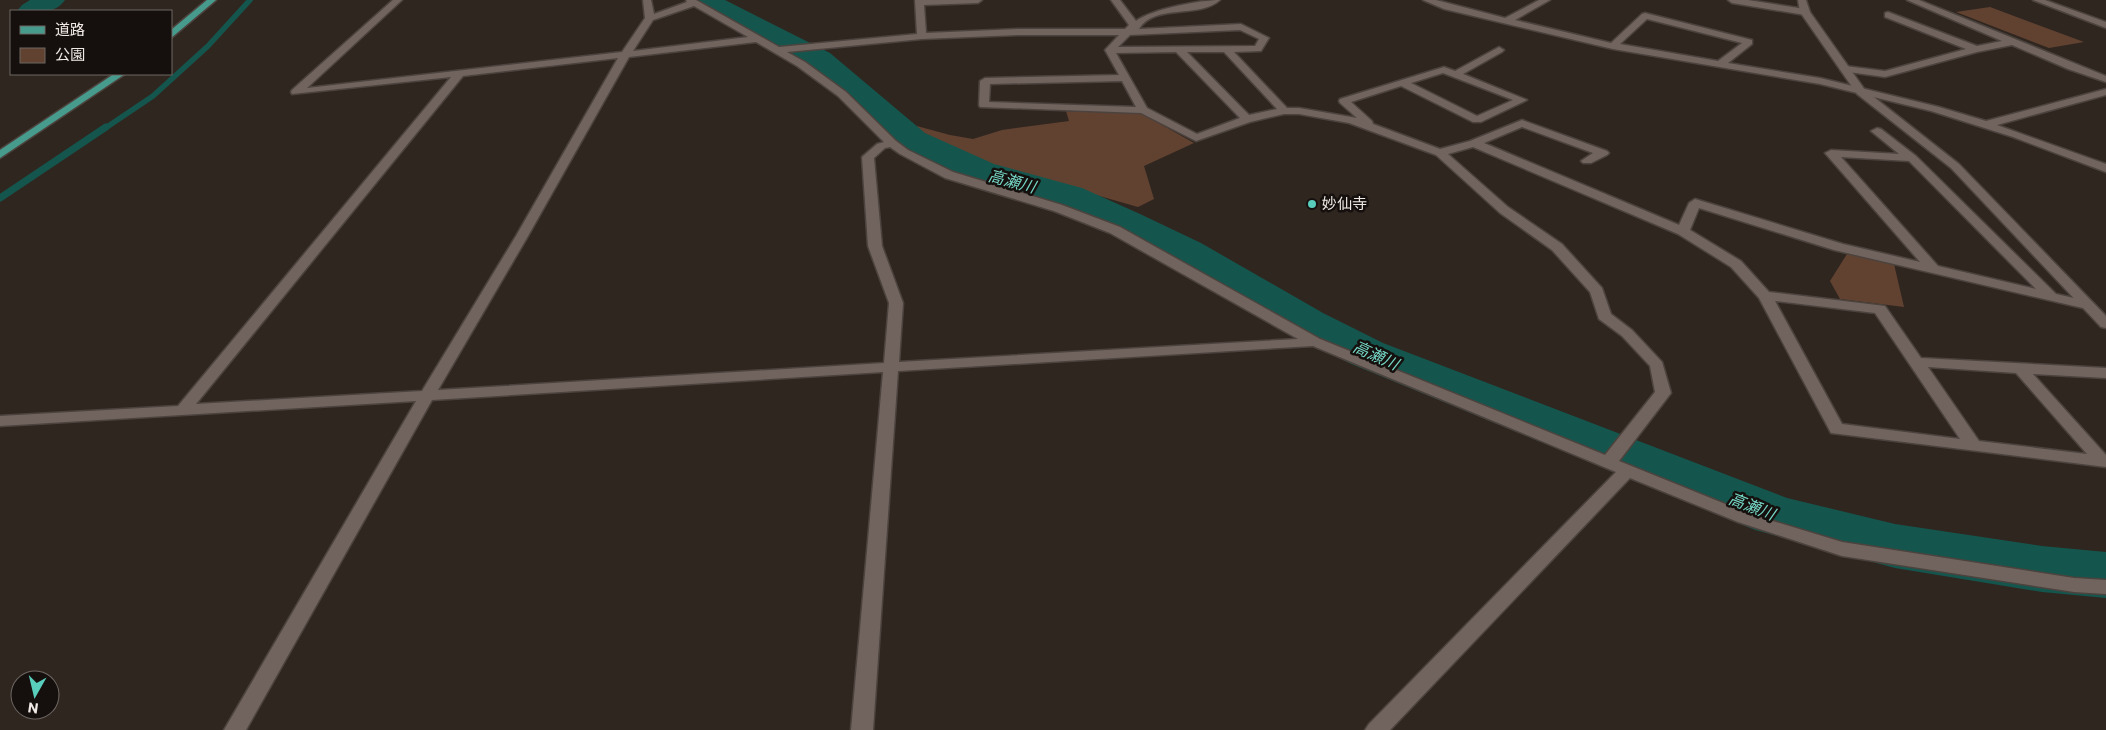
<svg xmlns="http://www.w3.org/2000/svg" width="2106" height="730" viewBox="0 0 2106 730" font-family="Commissioner,'Noto Sans JP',sans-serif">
  <rect width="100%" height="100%" fill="#302620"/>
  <path fill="#614231" d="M 1990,7 L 2084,42 L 2049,48 L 1956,12 Z
    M 1066,111 L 1141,113 L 1194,143 L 1144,166 L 1154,199 L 1138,207 L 1075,189 L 1067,194 C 1010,179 951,165 902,130 L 913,125 L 950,135 L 973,139 L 1002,130 L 1069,121 Z
    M 1847,254 L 1894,264 L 1904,307 L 1840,299 L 1830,281 Z"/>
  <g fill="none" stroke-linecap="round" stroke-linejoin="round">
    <path stroke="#14564d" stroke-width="5.5" d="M 104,129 L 153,96 L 208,46 L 250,0"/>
    <path stroke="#14564d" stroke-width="7" d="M 0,198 L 106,127"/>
    <path fill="#14564d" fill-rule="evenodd" d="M 30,0 L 65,0 C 54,16 35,11 17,11 L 22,5 Z
      M 689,0 L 725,0 L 830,53 L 925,133 L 994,164 L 1082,188 L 1140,214 L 1201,243 L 1323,313 L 1383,343 L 1787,498 L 1895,524 L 2042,546 L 2106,552 L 2106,598 L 2042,592 L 1895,568 L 1755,530 L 1349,363 L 1291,333 L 1171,261 L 1112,232 L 1054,204 L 966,180 L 899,149 L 808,67 L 693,6 Z"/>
    <defs>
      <path id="street" d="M 393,0 L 402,0 L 307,88 L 622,52 L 645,18 L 643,0 L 651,0 L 654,14 L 687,2 L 686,0 L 696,0 L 779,47 L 917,34 L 915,0 L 982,0 L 978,3 L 924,5 L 926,33 L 1018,29 L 1125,29 L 1129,25 L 1111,0 L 1120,0 L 1136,21 C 1152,9 1200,0 1220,0 C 1199,19 1155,3 1139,29 L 1241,24 L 1269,38 L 1261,51 L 1234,52 L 1287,108 L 1299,108 L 1357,118 L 1340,103 L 1339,101 L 1340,99 L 1444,67 L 1455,71 L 1499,47 L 1504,50 L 1502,52 L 1463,74 L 1527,100 L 1481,122 L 1473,122 L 1401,86 L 1351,102 L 1372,121 L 1373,124 L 1440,149 L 1470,141 L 1522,120 L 1607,151 L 1609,153 L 1607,155 L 1591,163 L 1583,163 L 1581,161 L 1593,153 L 1522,127 L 1484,143 L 1679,225 L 1689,203 L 1695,199 L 1843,244 L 1920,262 L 1825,153 L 1831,150 L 1899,154 L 1871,131 L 1877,128 L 1881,129 L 1916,156 L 2056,294 L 2092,302 L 2094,305 L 2092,308 L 2087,309 L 1834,250 L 1699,208 L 1690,230 L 1741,261 L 1769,292 L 1885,306 L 1921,358 L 2106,368 L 2106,378 L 2033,374 L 2106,455 L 2106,467 L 1831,433 L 1759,298 L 1731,267 L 1678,234 L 1473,147 L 1448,154 L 1508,207 L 1562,244 L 1602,288 L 1611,314 L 1632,330 L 1662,362 L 1671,393 L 1619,461 L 1750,514 L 1842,542 L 2074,578 L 2106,580 L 2106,594 L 2074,592 L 1842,556 L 1738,522 L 1630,478 L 1390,730 L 1365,730 L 1369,724 L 1616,472 L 1313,346 L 898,371 L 873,730 L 851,730 L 883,372 L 432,400 L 246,730 L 224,730 L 416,401 L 0,426 L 0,416 L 178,406 L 451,77 L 292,94 L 291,92 L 292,90 ZM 694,6 L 748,37 L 633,51 L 653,20 ZM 1240,30 L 1259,39 L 1255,46 L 1118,47 L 1130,35 ZM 1018,35 L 1119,35 L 1105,50 L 1119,75 L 985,78 L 980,81 L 979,105 L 980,107 L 1141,113 L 1196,141 L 1250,122 L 1284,114 L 1299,114 L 1349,123 L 1436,155 L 1500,213 L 1552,250 L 1590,292 L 1599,319 L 1622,336 L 1650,366 L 1655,392 L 1605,455 L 1320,339 L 1120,227 L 1062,205 L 953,172 L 908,150 L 896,141 L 846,92 L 805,62 L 787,52 L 922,39 ZM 756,42 L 797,66 L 838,96 L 884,142 L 877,144 L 862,157 L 868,246 L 889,303 L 884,363 L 438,390 L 528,236 L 629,57 ZM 1176,52 L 1240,118 L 1197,134 L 1147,108 L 1116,53 ZM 1187,52 L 1224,52 L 1277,109 L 1249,115 ZM 618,58 L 516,236 L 422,391 L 196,404 L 463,76 ZM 1443,73 L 1513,100 L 1477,116 L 1411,83 ZM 1122,81 L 1136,107 L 989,102 L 990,84 ZM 890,147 L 900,154 L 945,178 L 1054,211 L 1110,233 L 1298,339 L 899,362 L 903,303 L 882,246 L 874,158 L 885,148 ZM 1841,157 L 1909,161 L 2036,289 L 1938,266 ZM 1775,301 L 1875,313 L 1960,439 L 1842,424 ZM 1928,367 L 2016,373 L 2087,454 L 1979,441 Z
        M 1423,0 L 1436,0 L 1505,18 L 1539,0 L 1550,0 L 1515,20 L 1611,43 L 1642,14 L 1645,13 L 1752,40 L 1752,44 L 1728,63 L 1820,78 L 1939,107 L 1986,121 L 2106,89 L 2106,95 L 1997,125 L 2106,164 L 2106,172 L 2013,137 L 1931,111 L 1820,84 L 1613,49 L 1444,9 ZM 1647,19 L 1742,43 L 1718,61 L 1620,44 Z
        M 1728,0 L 1748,0 L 1805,9 L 1810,12 L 1805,15 L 1732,3 Z
        M 1907,0 L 1919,0 L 2106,76 L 2106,82 L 2068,69 L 2012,45 L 1977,52 L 1885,77 L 1841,71 L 1841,67 L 1845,66 L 1885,71 L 1966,49 L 1885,17 L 1885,13 L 1888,12 L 1977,46 L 2002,41 Z
        M 2033,0 L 2045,0 L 2106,22 L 2106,28 Z"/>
      <path id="secondary" d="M 1798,0 L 1806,0 L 1810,12 L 1865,90 L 1959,164 L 2106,316 L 2106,328 L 2101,327 L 1951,168 L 1857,94 L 1800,12 Z"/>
      <path id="primary" d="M 207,0 L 216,0 L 171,38 L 171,30 Z
        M 114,74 L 125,74 L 0,158 L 0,150 Z"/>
    </defs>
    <use href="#street" stroke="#4c433e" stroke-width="3"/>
    <use href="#secondary" stroke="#4c433e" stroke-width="3"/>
    <use href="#primary" stroke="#4c433e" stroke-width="3"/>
    <use href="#street" fill="#71645e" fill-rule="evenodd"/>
    <use href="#secondary" fill="#71645e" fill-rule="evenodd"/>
    <use href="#primary" fill="#479b8d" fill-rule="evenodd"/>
  </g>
  <circle fill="#5acebd" stroke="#15100d" stroke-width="2" cx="1312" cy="204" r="5"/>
  <g text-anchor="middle" stroke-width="5" stroke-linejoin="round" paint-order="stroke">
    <g font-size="15" fill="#f0e9e5" stroke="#15100d" text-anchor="start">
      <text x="1322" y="209">妙仙寺</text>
    </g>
    <g font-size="16" font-style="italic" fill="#75d7c7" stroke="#15100d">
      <text transform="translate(1012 181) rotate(15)" y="6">高瀬川</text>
      <text transform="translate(1376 355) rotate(24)" y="6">高瀬川</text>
      <text transform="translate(1752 506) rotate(21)" y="6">高瀬川</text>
    </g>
  </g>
  <rect x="10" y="10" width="162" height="65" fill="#15100d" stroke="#6d6763"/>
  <rect x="20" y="26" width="25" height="8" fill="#479b8d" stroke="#6d6763"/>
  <text x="55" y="35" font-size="15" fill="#f0e9e5">道路</text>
  <rect x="20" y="48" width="25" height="15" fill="#614231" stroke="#6d6763"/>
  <text x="55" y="60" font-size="15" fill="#f0e9e5">公園</text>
  <g transform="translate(35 695) rotate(188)"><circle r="24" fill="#15100d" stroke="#6d6763"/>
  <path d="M0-4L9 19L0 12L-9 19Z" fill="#5acebd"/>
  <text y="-8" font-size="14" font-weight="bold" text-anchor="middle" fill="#f0e9e5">N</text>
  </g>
</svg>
